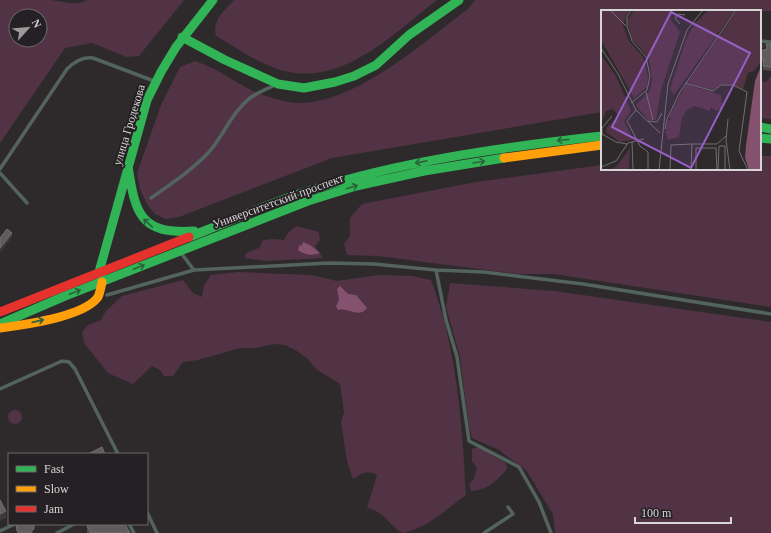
<svg xmlns="http://www.w3.org/2000/svg" width="771" height="533" viewBox="0 0 771 533" font-family="Georgia,serif">
  <rect width="100%" height="100%" fill="#2e2a2c"/>
  <path fill="#523345" fill-rule="evenodd" d="M 0,0 C 17,0 35,0 51,0 C 65,2 74,6 88,0 L 184,0 L 139,56 L 127,57 L 92,43 L 65,48 L 0,143 ZM 16,16 L 40,16 L 40,40 L 16,40 Z
    M 234,0 L 437,0 C 390,36 337,93 272,67 C 253,60 234,46 216,36 C 212,20 224,11 234,0 Z
    M 475,0 L 771,0 L 771,11 L 602,11 L 602,112 L 332,158 L 179,217 L 166,219 L 155,214 L 147,204 L 140,189 L 137,173 L 161,105 L 180,67 L 195,61 C 220,69 241,88 266,96 C 275,99 289,103 298,103 C 356,104 425,41 469,8 Z
    M 771,76 L 771,119 L 760,118 L 760,81 L 766,82 Z
    M 760,156 L 771,156 L 771,307 L 554,274 L 518,274 L 378,256 L 347,255 L 344,244 L 350,236 L 350,218 L 362,204 L 476,182 L 602,165 L 602,169 L 760,169 Z
    M 296,226 L 319,232 L 320,240 L 315,246 L 323,258 L 265,261 L 245,258 L 246,253 L 259,248 L 263,240 L 273,239 L 284,240 L 288,233 Z
    M 239,272 L 311,275 L 337,281 L 379,275 L 412,276 L 431,280 C 457,348 462,423 466,495 C 446,509 428,528 403,533 C 390,528 387,512 367,508 L 377,475 C 367,470 362,473 353,479 L 347,461 L 341,422 L 344,412 L 340,384 L 316,369 L 307,358 L 297,351 L 285,345 L 274,344 L 255,348 L 240,348 L 198,360 L 183,362 L 173,376 L 164,376 L 160,370 L 152,366 L 133,384 L 108,373 L 84,343 L 82,332 L 88,325 L 101,320 L 106,311 L 122,296 L 183,280 L 193,293 L 202,297 L 204,285 L 211,275 Z
    M 450,283 L 554,291 L 771,322 L 771,533 L 555,533 L 553,514 L 526,470 L 499,450 L 472,438 L 469,427 L 460,357 L 446,307 Z
    M8 417a7 7 0 1 1 14 0a7 7 0 1 1-14 0Z
    M 478,447 L 506,463 L 507,469 C 498,480 486,491 471,491 L 469,484 L 474,479 L 477,468 L 472,461 L 472,449 Z"/>
  <path fill="#84526e" d="M 303,242 L 310,245 L 320,253 C 313,256 304,255 298,250 L 299,246 L 302,245 Z
    M 340,286 L 348,294 L 356,295 L 367,308 C 359,319 348,307 338,310 L 336,306 L 339,300 L 337,289 Z"/>
  <g fill="none" stroke-linecap="round" stroke-linejoin="round">
    <path stroke="#53635e" stroke-width="3.5" d="M 760,41 L 771,42
      M 0,169 L 67,69 C 74,62 82,56 93,58 L 154,81
      M 0,173 L 27,203
      M 151,198 C 171,184 192,170 209,152 C 224,135 232,112 250,98 C 258,92 267,89 275,85
      M 181,253 L 194,270
      M 436,270 L 446,320 L 457,357 L 469,441 L 519,467 L 539,502 L 551,533
      M 107,295 L 194,270 L 329,263 L 374,264 L 436,270 L 484,272 L 583,284 L 771,314
      M 0,389 L 62,361 L 69,362 L 75,369 L 118,454
      M 147,512 L 157,533
      M 129,524 L 134,533
      M 0,531 L 15,524
      M 57,533 L 74,524
      M 484,533 L 513,514 L 508,507"/>
    <path stroke="#30b455" stroke-width="9" d="M 182,37 L 225,60 L 278,84 L 304,88 L 335,82 L 354,76 L 376,65 L 409,35 L 459,0
      M 760,127 L 771,129
      M 760,138 L 771,139
      M 128,166 C 135,213 140,235 194,231
      M 189,237 C 228,222 267,204 308,191 C 402,161 503,147 602,136
      M 102,280 L 99,272 L 147,100 L 161,72 L 176,47 L 213,0
      M 0,324 L 65,296 L 308,201 L 356,186 L 424,171 L 504,158"/>
    <path stroke="#ff9f0a" stroke-width="9" d="M 504,158 L 602,145
      M 0,328 C 23,325 84,317 98,297 C 100,293 101,287 102,282"/>
    <path stroke="#e5322d" stroke-width="9" d="M 0,312 L 189,237"/>
  </g>
  <path fill="#504d4e" d="M 766,44 L 771,44 L 771,71 L 763,70 L 763,63 L 760,63 L 760,51 L 766,49 Z
    M 16,524 L 34,533 L 17,533 Z
    M 87,526 L 130,533 L 87,533 Z"/>
  <path fill="#3c393a" d="M 764,44 L 764,48 L 760,49 L 760,45 Z
    M 12,233 L 12,237 L 0,253 L 0,248 Z
    M 6,511 L 6,518 L 0,521 L 0,514 Z"/>
  <path fill="#5f5c5d" stroke="#726f70" d="M 766,44 L 771,44 L 771,67 L 763,66 L 764,59 L 760,59 L 760,51 L 767,49 Z
    M 7,229 L 12,233 L 0,248 L 0,238 Z
    M 102,447 L 105,454 L 88,454 Z
    M 0,500 L 6,511 L 0,514 Z
    M 16,524 L 34,524 L 34,529 L 30,533 L 20,533 L 17,531 Z
    M 90,524 L 125,524 L 130,533 L 91,533 L 87,526 Z"/>
  <defs><path id="oneway-shaft" d="M-6 0H5M1.5-3L5.5 0L1.5 3" fill="none" stroke-width="1.6" stroke-linecap="round" stroke-linejoin="round"/></defs>
  <g stroke="#2a633a">
    <use href="#oneway-shaft" transform="translate(563 140) rotate(174)"/>
    <use href="#oneway-shaft" transform="translate(421 162) rotate(169)"/>
    <use href="#oneway-shaft" transform="translate(479 162) rotate(-9)"/>
    <use href="#oneway-shaft" transform="translate(352 187) rotate(-17)"/>
    <use href="#oneway-shaft" transform="translate(148 223) rotate(-137)"/>
    <use href="#oneway-shaft" transform="translate(139 267) rotate(-22)"/>
    <use href="#oneway-shaft" transform="translate(75 292) rotate(-21)"/>
    <use href="#oneway-shaft" transform="translate(38 321) rotate(-13)"/>
  </g>
  <g text-anchor="middle" stroke-width="4" stroke-linejoin="round" paint-order="stroke">
    <g font-size="12" fill="#d8d5d7" stroke="#252023">
      <text transform="translate(129 125) rotate(-73)" y="4">улица Гродекова</text>
      <text transform="translate(278 201) rotate(-20)" y="4">Университетский проспект</text>
    </g>
  </g>
  <g transform="translate(601 10)">
    <rect width="160" height="160" fill="#2e2a2c"/>
    <path d="M 0,0 L 28,0 L 22,15 L 28,31 L 42,47 L 47,66 L 46,77 L 33,88 L 0,30 ZM 33,0 L 73,0 L 69,9 L 79,22 L 60,80 L 55,110 L 47,110 L 35,95 L 49,81 L 51,70 L 48,48 L 31,29 L 26,11 ZM 108,0 L 134,0 L 73,85 L 69,79 L 84,32 L 93,14 ZM 136,0 L 160,0 L 160,52 L 153,61 L 147,63 L 142,79 L 129,74 L 121,74 L 112,80 L 91,74 L 87,72 ZM 0,45 L 15,66 L 30,101 L 23,111 L 32,130 L 19,132 L 5,122 L 6,117 L 18,106 L 12,99 L 5,101 L 0,113 ZM 85,74 L 120,85 L 121,98 L 115,101 L 110,97 L 109,101 L 94,96 L 86,100 L 81,108 L 78,127 L 67,130 L 64,122 L 67,111 L 70,110 L 68,107 ZM 29,138 L 28,160 L 10,160 L 16,156 Z" fill="#523345"/>
    <path d="M 160,56 L 160,160 L 148,160 L 144,148 L 145,135 L 154,71 Z" fill="#84526e"/>
    <path fill="none" stroke="#726e70" stroke-width="1" d="M 9,0 L 25,16M 30,0 L 26,7 L 26,16 L 31,31 L 45,47 L 49,66 L 46,80 L 30,93M 79,14 L 74,8 L 77,4 L 84,5M 0,38 L 17,64 L 35,100 L 59,123M 84,73 L 112,81 L 120,75 L 132,75 L 146,82 L 138,141 L 147,160M 45,82 L 52,110M 35,100 L 26,111 L 39,136 L 47,142 L 47,160M 11,106 L 1,118 L 1,124 L 15,132 L 26,134M 127,109 L 125,130 L 129,160M 47,111 L 56,112 L 61,103M 64,119 L 66,109 L 79,82 L 135,0M 31,132 L 32,160M 0,157 L 15,151 L 27,133 L 43,129M 58,160 L 67,74 L 86,20 L 102,0M 69,160 L 70,135 L 91,134M 90,160 L 91,134 L 116,134 L 125,126M 95,160 L 95,138 L 115,138 L 116,160M 117,160 L 118,136 L 124,136 L 124,160"/>
    <path fill="#975fc6" fill-opacity="0.15" stroke="#975fc6" stroke-width="2" d="M 70,2 L 149,43 L 90,158 L 11,117 Z"/>
    <rect width="160" height="160" fill="none" stroke="#d8d5d7" stroke-width="2"/>
  </g>
  <rect x="8" y="453" width="140" height="72" fill="#252023" stroke="#6d686b"/>
  <rect x="16" y="466" width="20" height="6" fill="#30b455" stroke="#6d686b"/>
  <text x="44" y="473" font-size="12" fill="#d8d5d7">Fast</text>
  <rect x="16" y="486" width="20" height="6" fill="#ff9f0a" stroke="#6d686b"/>
  <text x="44" y="493" font-size="12" fill="#d8d5d7">Slow</text>
  <rect x="16" y="506" width="20" height="6" fill="#e5322d" stroke="#6d686b"/>
  <text x="44" y="513" font-size="12" fill="#d8d5d7">Jam</text>
  <g transform="translate(28 28) rotate(63)"><circle r="19" fill="#252023" stroke="#6d686b"/>
  <path d="M0-3L7 15L0 10L-7 15Z" fill="#9c999b"/>
  <text y="-6" font-size="11" font-weight="bold" text-anchor="middle" fill="#d8d5d7">N</text>
  </g>
  <path d="M635 517v6h96v-6" fill="none" stroke="#d8d5d7" stroke-width="2"/>
  <text x="641" y="517" font-size="12" fill="#d8d5d7" stroke="#252023" stroke-width="3" paint-order="stroke">100 m</text>
</svg>
